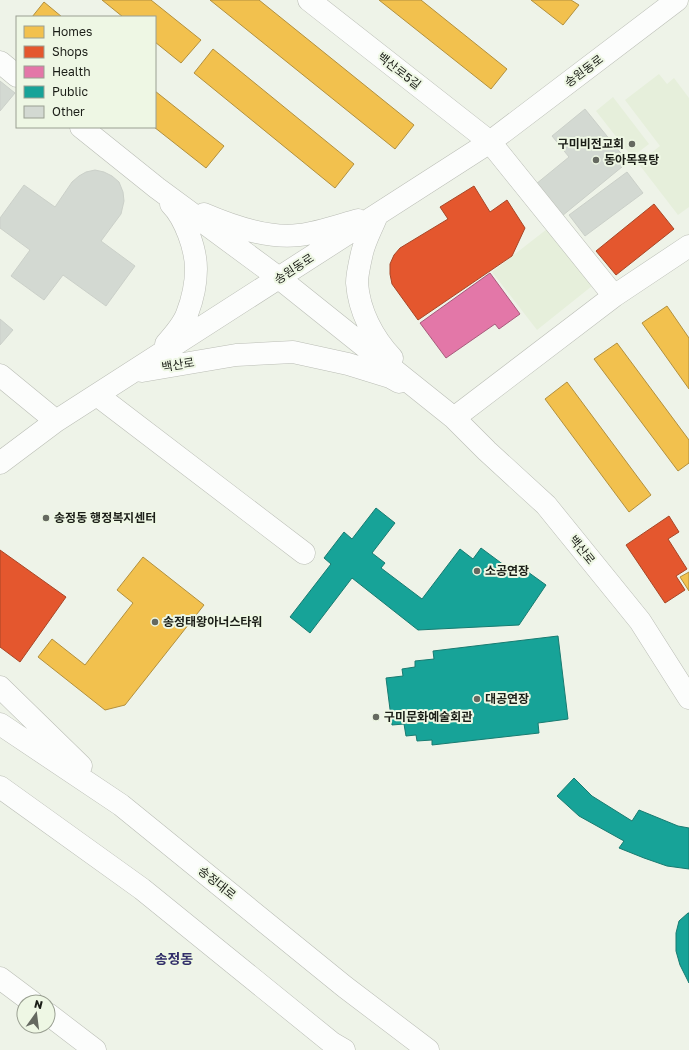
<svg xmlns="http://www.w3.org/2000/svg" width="689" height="1050" viewBox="0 0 689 1050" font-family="'Golos Text','Noto Sans KR',sans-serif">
  <rect width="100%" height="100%" fill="#eef3e8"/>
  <path fill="#e6efdb" d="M 659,74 L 667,84 L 674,78 L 689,98 L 689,207 L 678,215 L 638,163 L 660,146 L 625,100 Z
    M 613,97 L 649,144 L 632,157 L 596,111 Z
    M 547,229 L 592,286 L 537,330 L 492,272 Z"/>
  <path fill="#f2c14e" stroke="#b2903e" d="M 102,0 L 151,0 L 201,40 L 181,63 L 155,42 L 155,17 L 123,17 Z
    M 210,0 L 259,0 L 414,125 L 395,149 Z
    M 379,0 L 421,0 L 507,69 L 491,89 Z
    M 531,0 L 571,0 L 579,5 L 563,25 Z
    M 44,2 L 62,17 L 32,17 Z
    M 213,49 L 354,164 L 335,188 L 194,73 Z
    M 155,91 L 224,146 L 206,168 L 154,127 L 155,127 Z
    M 667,306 L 689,338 L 689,389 L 642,323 Z
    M 617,343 L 689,440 L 689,463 L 678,471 L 594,359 Z
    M 567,382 L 651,495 L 629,512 L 545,399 Z
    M 143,557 L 204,605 L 125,705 L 105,710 L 38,657 L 52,639 L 85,665 L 133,603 L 117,590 Z
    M 689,572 L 689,591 L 680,577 Z"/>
  <path fill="#e4572e" stroke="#a84627" d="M 474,186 L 490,212 L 507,200 L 525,228 L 512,256 L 418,320 L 392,284 L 390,274 L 390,264 L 394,255 L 400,248 L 448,219 L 440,207 Z
    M 654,204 L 674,229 L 616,275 L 596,251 Z
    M 669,516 L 679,532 L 668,539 L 687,569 L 676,576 L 685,590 L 665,603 L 626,545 Z
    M 0,550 L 66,597 L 20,662 L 0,647 Z"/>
  <path fill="#e377a8" stroke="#a75c7c" d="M 490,273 L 520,314 L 499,329 L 495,324 L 446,358 L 420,323 Z"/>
  <path fill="#17a398" stroke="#187b71" d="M 376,508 L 395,523 L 372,553 L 385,563 L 381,568 L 422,599 L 460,549 L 473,559 L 481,548 L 516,574 L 521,567 L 546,585 L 519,625 L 418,630 L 352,578 L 310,633 L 290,617 L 331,564 L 324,558 L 344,532 L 352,539 Z
    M 558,636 L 568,719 L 538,723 L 539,733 L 432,745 L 432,740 L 417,741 L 416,735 L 406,736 L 404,724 L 392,725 L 386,678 L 403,676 L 402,669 L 415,667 L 415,661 L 434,659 L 433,651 Z
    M 574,778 L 592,796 L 632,821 L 639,810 L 678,826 L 689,828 L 689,869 L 667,866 L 644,858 L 619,848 L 624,841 L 579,816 L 557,796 Z
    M 688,913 L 689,913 L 689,983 L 680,965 L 676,951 L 676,933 L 679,921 Z"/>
  <path fill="#d3d9d2" stroke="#cbd0c9" d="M 0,81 L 15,93 L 0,111 Z
    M 585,109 L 628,162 L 562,216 L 536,184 L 569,157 L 552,136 Z
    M 95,170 L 104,172 L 112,176 L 119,182 L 123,192 L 124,201 L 121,214 L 101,241 L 135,266 L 106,306 L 63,275 L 44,300 L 11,276 L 30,250 L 0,228 L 0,218 L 24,185 L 55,207 L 72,182 L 79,176 L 86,172 Z
    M 627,172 L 643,193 L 585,236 L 569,215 Z
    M 0,319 L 13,330 L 0,345 Z"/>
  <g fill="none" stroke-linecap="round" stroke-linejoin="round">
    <defs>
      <path id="minor" d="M 309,0 L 490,142 L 614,296
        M 0,62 L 17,76
        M 81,127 L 157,188 L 279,278 L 454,418 L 487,451 L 546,505 L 640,621 L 689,698
        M 204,214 C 232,226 268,239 299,235 C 317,233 340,225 358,220
        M 377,215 C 372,228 365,240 362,253 C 360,262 357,274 357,283 C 359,311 373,338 392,358
        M 166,344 C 174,335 183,325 187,314 C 192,301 196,283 196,269 C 196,249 185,218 171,204
        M 142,371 L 236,355 L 293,352 L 348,364 L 390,377 L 399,382
        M 0,375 L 56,421
        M 97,395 L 304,553
        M 454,418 L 614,296 L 689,246
        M 0,463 L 56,421 L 490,142 L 677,0
        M 0,687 L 81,766
        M 0,724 L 121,805 L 345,987 L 428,1050
        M 0,787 L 142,889 L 332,1043 L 344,1050
        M 0,978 L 32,1002
        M 48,1014 L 95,1050"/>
    </defs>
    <use href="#minor" stroke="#babdb5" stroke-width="23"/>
    <use href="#minor" stroke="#fcfdfc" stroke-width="22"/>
  </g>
  <g fill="#656960" stroke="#eef7e4" stroke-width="1.5">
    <circle cx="632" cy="144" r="4"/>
    <circle cx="596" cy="160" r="4"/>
    <circle cx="46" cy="518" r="4"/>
    <circle cx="477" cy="571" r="4"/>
    <circle cx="155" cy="622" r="4"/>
    <circle cx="477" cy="699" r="4"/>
    <circle cx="376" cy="717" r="4"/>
  </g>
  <g text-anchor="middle" stroke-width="4" stroke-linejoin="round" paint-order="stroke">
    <g font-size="12" fill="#1b1e17" stroke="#eef7e4">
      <text transform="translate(399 71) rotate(38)" y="4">백산로5길</text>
      <text transform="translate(584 71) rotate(-37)" y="4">송원동로</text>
      <text transform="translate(294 269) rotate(-33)" y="4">송원동로</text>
      <text transform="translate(178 365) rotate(-9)" y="4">백산로</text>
      <text transform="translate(582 550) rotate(51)" y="4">백산로</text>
      <text transform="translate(217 883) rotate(39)" y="4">송정대로</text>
    </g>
    <g font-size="12" font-weight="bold" fill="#1b1e17" stroke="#eef7e4" text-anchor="start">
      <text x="624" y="148" text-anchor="end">구미비전교회</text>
      <text x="604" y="164">동아목욕탕</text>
      <text x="54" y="522">송정동 행정복지센터</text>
      <text x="485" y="575">소공연장</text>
      <text x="163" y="626">송정태왕아너스타워</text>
      <text x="485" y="703">대공연장</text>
      <text x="384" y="721">구미문화예술회관</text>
    </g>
    <g font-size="14" font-weight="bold" fill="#312e69" stroke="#eef7e4">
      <text x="174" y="964">송정동</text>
    </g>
  </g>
  <rect x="16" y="16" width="140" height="112" fill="#eef7e4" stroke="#9aa092"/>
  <rect x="24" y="26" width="20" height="12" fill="#f2c14e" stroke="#9aa092"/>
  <text x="52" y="36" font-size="12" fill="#1b1e17">Homes</text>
  <rect x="24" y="46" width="20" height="12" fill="#e4572e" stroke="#9aa092"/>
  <text x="52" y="56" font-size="12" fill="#1b1e17">Shops</text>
  <rect x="24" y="66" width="20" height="12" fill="#e377a8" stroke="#9aa092"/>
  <text x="52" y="76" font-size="12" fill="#1b1e17">Health</text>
  <rect x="24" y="86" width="20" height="12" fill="#17a398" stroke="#9aa092"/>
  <text x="52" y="96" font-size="12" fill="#1b1e17">Public</text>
  <rect x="24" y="106" width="20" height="12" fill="#d3d9d2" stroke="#9aa092"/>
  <text x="52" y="116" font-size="12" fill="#1b1e17">Other</text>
  <g transform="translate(36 1014) rotate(14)"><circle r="19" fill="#eef7e4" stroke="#9aa092"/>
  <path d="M0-3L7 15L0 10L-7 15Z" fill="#656960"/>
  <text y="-6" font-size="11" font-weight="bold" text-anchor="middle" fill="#1b1e17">N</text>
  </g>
</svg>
